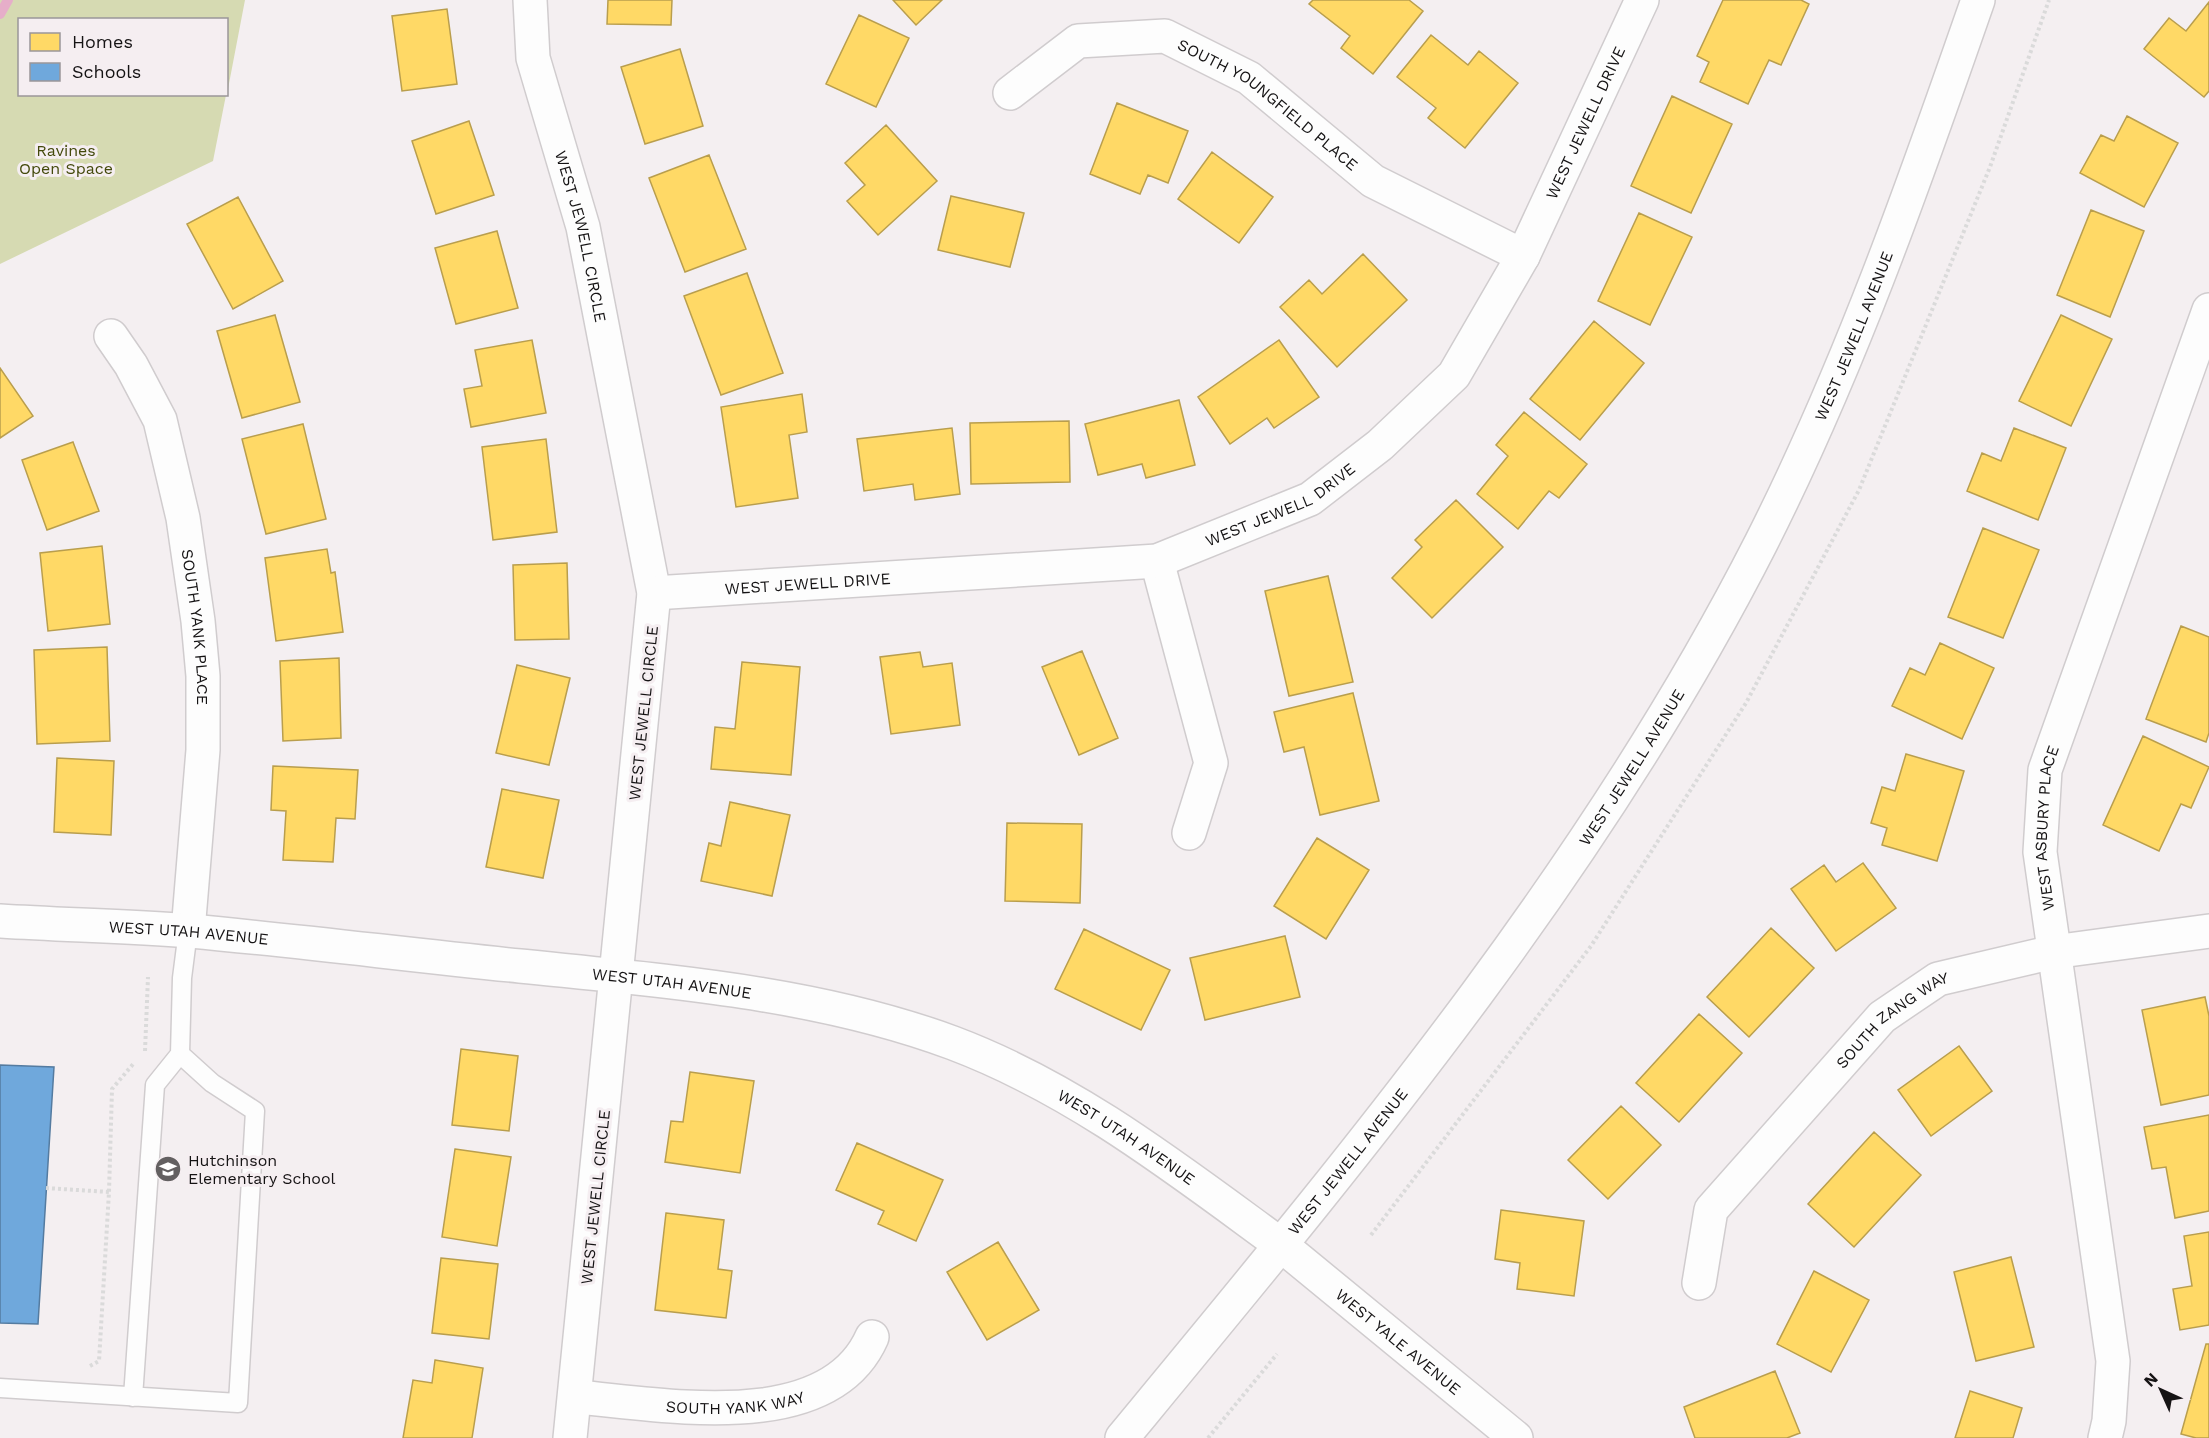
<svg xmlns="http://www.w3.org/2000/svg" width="2209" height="1438" viewBox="0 0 2209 1438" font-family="'Work Sans',sans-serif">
  <rect width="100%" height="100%" fill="#f4eff1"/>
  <path fill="#d6dab2" d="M 0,0 L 245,0 L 227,94 L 226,20 L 20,20 L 20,94 L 226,95 L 213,161 L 0,264 Z"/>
  <path fill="#ffd966" stroke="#b99e4d" stroke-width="1.5" d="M 608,0 L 672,0 L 671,25 L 607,24 Z
    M 893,0 L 942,0 L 916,25 Z
    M 1313,0 L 1409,0 L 1423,11 L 1373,74 L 1341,48 L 1350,36 L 1309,4 Z
    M 1723,0 L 1801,0 L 1809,4 L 1781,65 L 1769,60 L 1748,104 L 1700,82 L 1709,62 L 1697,56 Z
    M 2209,2 L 2209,91 L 2204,97 L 2144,49 L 2169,18 L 2186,31 Z
    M 447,9 L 457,84 L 402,91 L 392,16 Z
    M 859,15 L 909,38 L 876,107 L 826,84 Z
    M 1431,35 L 1468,65 L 1479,51 L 1518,83 L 1465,148 L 1428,118 L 1436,108 L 1397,77 Z
    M 680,49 L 703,126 L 645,144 L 621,67 Z
    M 1672,96 L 1732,124 L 1691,213 L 1631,186 Z
    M 1117,103 L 1188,131 L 1168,183 L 1148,175 L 1140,194 L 1090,174 Z
    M 2127,116 L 2178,143 L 2144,207 L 2080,173 L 2101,135 L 2114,141 Z
    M 469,121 L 494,195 L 436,214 L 412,141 Z
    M 886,125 L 937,181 L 878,235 L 847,201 L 865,185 L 845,163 Z
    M 1212,152 L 1273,197 L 1239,243 L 1178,199 Z
    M 709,155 L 746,249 L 685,272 L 649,178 Z
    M 951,196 L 1024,213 L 1010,267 L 938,250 Z
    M 238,197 L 283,281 L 233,309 L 187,224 Z
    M 2091,210 L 2144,231 L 2110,317 L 2057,295 Z
    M 1639,213 L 1692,237 L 1650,325 L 1598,301 Z
    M 497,231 L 518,308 L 456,324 L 435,248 Z
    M 1363,254 L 1407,300 L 1337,367 L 1280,307 L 1309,280 L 1322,294 Z
    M 747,273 L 783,373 L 721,395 L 684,296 Z
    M 275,315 L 300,402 L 242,418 L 217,331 Z
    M 2061,315 L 2112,339 L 2071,426 L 2019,401 Z
    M 1594,321 L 1644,363 L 1580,440 L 1530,399 Z
    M 532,340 L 546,413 L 471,427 L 464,389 L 482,386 L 475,350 Z
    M 1279,340 L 1319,397 L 1274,428 L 1267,418 L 1230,444 L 1198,397 Z
    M 0,368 L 33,416 L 0,438 Z
    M 802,394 L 807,432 L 789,435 L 798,498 L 736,507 L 721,407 Z
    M 1179,400 L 1195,465 L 1146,478 L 1142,464 L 1098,475 L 1085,424 Z
    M 1524,412 L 1587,464 L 1559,498 L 1549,491 L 1518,529 L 1477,494 L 1508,456 L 1496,445 Z
    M 1069,421 L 1070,482 L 971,484 L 970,423 Z
    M 303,424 L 326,519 L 266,534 L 242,439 Z
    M 952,428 L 960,494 L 915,500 L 913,484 L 864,491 L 857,439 Z
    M 2014,428 L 2066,448 L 2038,520 L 1967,491 L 1982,453 L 2001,461 Z
    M 546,439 L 557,532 L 493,540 L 482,447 Z
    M 73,442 L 99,511 L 47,530 L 22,460 Z
    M 1456,500 L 1503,547 L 1432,618 L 1392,578 L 1422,547 L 1415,540 Z
    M 1983,528 L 2039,550 L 2003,638 L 1948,617 Z
    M 102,546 L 110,624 L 48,631 L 40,553 Z
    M 327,549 L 331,573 L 335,572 L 343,632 L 276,641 L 265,558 Z
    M 567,563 L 569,639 L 515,640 L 513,565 Z
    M 1328,576 L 1353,682 L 1289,696 L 1265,591 Z
    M 2181,626 L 2209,637 L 2209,733 L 2206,742 L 2146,719 Z
    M 1940,643 L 1994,668 L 1962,739 L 1892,706 L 1910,668 L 1925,675 Z
    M 107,647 L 110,741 L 37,744 L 34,650 Z
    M 1082,651 L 1118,738 L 1079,755 L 1042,667 Z
    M 920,652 L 923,667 L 952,663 L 960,725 L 891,734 L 880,657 Z
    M 339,658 L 341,738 L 283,741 L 280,661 Z
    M 742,662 L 800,667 L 791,775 L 711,769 L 715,727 L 735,729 Z
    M 517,665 L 570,678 L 549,765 L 496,753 Z
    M 1353,693 L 1379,801 L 1320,815 L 1304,747 L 1284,752 L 1274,712 Z
    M 2143,736 L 2209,767 L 2191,808 L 2181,804 L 2159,851 L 2103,825 Z
    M 1906,754 L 1964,771 L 1937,861 L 1882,845 L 1887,828 L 1871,823 L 1882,787 L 1895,791 Z
    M 57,758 L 114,761 L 111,835 L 54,832 Z
    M 273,766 L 358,770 L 355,819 L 336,818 L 333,862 L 283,860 L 286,811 L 271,810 Z
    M 502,789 L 559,800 L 543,878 L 486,867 Z
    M 730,802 L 790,815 L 772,896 L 701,881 L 709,843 L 721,846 Z
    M 1007,823 L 1082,824 L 1080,903 L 1005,901 Z
    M 1317,838 L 1369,870 L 1326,939 L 1274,906 Z
    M 1863,863 L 1896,908 L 1836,951 L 1791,889 L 1824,865 L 1836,882 Z
    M 1771,928 L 1814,968 L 1749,1037 L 1707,997 Z
    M 1084,929 L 1170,970 L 1141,1030 L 1055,989 Z
    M 1285,936 L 1300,997 L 1205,1020 L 1190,958 Z
    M 2205,997 L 2209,1016 L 2209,1095 L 2161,1105 L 2142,1010 Z
    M 1699,1014 L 1742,1053 L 1679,1122 L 1636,1083 Z
    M 1959,1046 L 1992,1091 L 1931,1136 L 1898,1090 Z
    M 461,1049 L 518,1056 L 509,1131 L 452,1125 Z
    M 690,1072 L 754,1081 L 740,1173 L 665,1162 L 671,1121 L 683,1122 Z
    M 1621,1106 L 1661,1145 L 1608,1199 L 1568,1160 Z
    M 2209,1115 L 2209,1211 L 2175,1218 L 2166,1167 L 2152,1169 L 2144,1127 Z
    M 1874,1132 L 1921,1175 L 1854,1247 L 1808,1204 Z
    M 857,1143 L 943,1180 L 916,1241 L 878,1224 L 884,1211 L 836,1190 Z
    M 455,1149 L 511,1157 L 497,1246 L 442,1237 Z
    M 1501,1210 L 1584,1221 L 1574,1296 L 1517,1289 L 1520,1263 L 1495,1259 Z
    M 666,1213 L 724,1220 L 718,1269 L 732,1271 L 726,1318 L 655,1310 Z
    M 2209,1232 L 2209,1325 L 2180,1330 L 2173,1289 L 2192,1286 L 2184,1236 Z
    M 998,1242 L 1039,1310 L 987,1340 L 947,1272 Z
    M 2011,1257 L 2034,1347 L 1976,1361 L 1954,1272 Z
    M 441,1258 L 498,1264 L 489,1339 L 432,1333 Z
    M 1814,1271 L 1869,1300 L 1831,1372 L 1777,1344 Z
    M 2206,1344 L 2209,1344 L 2209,1438 L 2196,1438 L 2181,1434 Z
    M 435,1360 L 483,1368 L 472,1438 L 403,1438 L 413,1380 L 432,1383 Z
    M 1775,1371 L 1800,1433 L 1787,1438 L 1695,1438 L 1684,1407 Z
    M 1970,1391 L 2022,1408 L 2013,1438 L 1955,1438 Z"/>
  <path fill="#6fa8dc" stroke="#547ba0" stroke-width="1.5" d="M 0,1065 L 54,1067 L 38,1324 L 0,1323 Z"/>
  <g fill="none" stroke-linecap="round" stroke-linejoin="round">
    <path stroke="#e6aec9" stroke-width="10" d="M 0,14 L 8,0"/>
    <defs>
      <path id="lane" d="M 0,1388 L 238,1403 L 255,1111 L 212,1083 L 180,1054 L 182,978 L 188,931
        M 133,1397 L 155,1085 L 180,1054"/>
      <g id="street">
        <path id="s1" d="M 530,0 L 533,58 L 583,227 L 654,593 L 570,1438"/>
        <path id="s2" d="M 1010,93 L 1078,41 L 1165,36 L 1249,78 L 1373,181 L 1523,256"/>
        <path id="s3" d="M 111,336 L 131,365 L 160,420 L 183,518 L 198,621 L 203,676 L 203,750 L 188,931"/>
        <path d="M 1157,561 L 1211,763 L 1189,833"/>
        <path id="s4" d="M 654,593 L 1157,561 L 1310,499 L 1380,445 L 1454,375 L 1523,256 L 1642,0"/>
        <path id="s5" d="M 0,921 C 63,925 127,926 190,931 C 300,941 410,955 520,966 C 665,981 816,992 953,1043 C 1075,1089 1177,1169 1281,1245"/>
        <path id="s6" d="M 1699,1283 L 1711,1210 L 1882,1017 L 1938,979 L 2053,952 L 2209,931"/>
        <path id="s7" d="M 576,1397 C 662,1404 828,1437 872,1337"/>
        <path id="s8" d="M 2105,1438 L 2109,1421 L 2113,1361 L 2040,852 L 2045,770 L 2209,310"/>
      </g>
      <g id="secondary">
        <path id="s9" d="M 1281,1245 L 1516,1438"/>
        <path id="s10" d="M 1122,1438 C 1355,1156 1594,871 1761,543 C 1849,369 1914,184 1978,0"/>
      </g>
    </defs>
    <use href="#lane" stroke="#d0ccce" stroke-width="21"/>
    <use href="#street" stroke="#d0ccce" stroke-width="36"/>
    <use href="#secondary" stroke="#d0ccce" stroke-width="36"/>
    <path stroke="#dadada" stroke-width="4" stroke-dasharray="3 3" stroke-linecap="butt" d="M 145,1051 L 148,977
      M 46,1188 L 109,1192
      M 1371,1235 L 1591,946 L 1746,703 L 1859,490 L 1990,167 L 2049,0
      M 90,1366 L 99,1361 L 109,1192 L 112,1089 L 134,1063
      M 1208,1438 L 1277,1354"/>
    <use href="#lane" stroke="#fdfdfd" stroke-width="18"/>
    <use href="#street" stroke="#fdfdfd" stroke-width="33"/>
    <use href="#secondary" stroke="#fdfdfd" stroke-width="33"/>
  </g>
  <defs>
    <symbol id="school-disc" viewBox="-11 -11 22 22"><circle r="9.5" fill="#636061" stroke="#f5eef1"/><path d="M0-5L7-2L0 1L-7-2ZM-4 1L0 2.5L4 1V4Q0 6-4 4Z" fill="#fff"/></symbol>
  </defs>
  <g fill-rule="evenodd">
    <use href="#school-disc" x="153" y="1154" width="30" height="30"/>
  </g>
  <g text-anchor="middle" stroke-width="6" stroke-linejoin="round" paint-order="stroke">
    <g font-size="16" fill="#151314" stroke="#f5eef1">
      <text dy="6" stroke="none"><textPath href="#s2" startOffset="297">SOUTH YOUNGFIELD PLACE</textPath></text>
      <text dy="6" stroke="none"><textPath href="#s4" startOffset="1144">WEST JEWELL DRIVE</textPath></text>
      <text dy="6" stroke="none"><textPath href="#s1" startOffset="243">WEST JEWELL CIRCLE</textPath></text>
      <text dy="6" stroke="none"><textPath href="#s10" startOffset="1329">WEST JEWELL AVENUE</textPath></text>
      <text dy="6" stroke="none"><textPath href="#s4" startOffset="640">WEST JEWELL DRIVE</textPath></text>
      <text dy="6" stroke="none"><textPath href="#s4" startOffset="154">WEST JEWELL DRIVE</textPath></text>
      <text dy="6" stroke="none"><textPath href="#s3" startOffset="308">SOUTH YANK PLACE</textPath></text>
      <text transform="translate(643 713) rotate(-84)" y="6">WEST JEWELL CIRCLE</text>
      <text dy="6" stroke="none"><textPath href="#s10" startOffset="843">WEST JEWELL AVENUE</textPath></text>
      <text dy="6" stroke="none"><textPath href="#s8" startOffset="616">WEST ASBURY PLACE</textPath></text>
      <text dy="6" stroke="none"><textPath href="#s5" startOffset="189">WEST UTAH AVENUE</textPath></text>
      <text dy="6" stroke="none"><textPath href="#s5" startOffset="675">WEST UTAH AVENUE</textPath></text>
      <text dy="6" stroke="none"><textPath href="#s6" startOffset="338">SOUTH ZANG WAY</textPath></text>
      <text dy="6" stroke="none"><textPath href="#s5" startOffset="1161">WEST UTAH AVENUE</textPath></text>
      <text dy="6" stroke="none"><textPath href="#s10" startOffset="357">WEST JEWELL AVENUE</textPath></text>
      <text transform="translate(595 1197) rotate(-84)" y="6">WEST JEWELL CIRCLE</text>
      <text dy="6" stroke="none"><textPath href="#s9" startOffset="152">WEST YALE AVENUE</textPath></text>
      <text dy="6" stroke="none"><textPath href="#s7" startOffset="160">SOUTH YANK WAY</textPath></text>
    </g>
    <g font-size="16" fill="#43490b" stroke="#f5eef1">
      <text x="66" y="156">Ravines<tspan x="66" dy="18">Open Space</tspan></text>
    </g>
    <g font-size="16" fill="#151314" stroke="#f5eef1" text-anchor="start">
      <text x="188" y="1166">Hutchinson<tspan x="188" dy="18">Elementary School</tspan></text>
    </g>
  </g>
  <rect x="18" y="18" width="210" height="78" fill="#f5eef1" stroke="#9b9699" stroke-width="1.5"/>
  <rect x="30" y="33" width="30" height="18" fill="#ffd966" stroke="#9b9699" stroke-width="1.5"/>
  <text x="72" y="48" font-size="18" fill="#151314">Homes</text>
  <rect x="30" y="63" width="30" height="18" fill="#6fa8dc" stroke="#9b9699" stroke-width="1.5"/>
  <text x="72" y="78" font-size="18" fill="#151314">Schools</text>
  <g transform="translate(2161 1390) rotate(315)" stroke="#f5eef1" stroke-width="4.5" paint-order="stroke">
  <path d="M0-4.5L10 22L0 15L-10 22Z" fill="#151314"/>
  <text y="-9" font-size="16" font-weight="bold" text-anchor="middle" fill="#151314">N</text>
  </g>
</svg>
